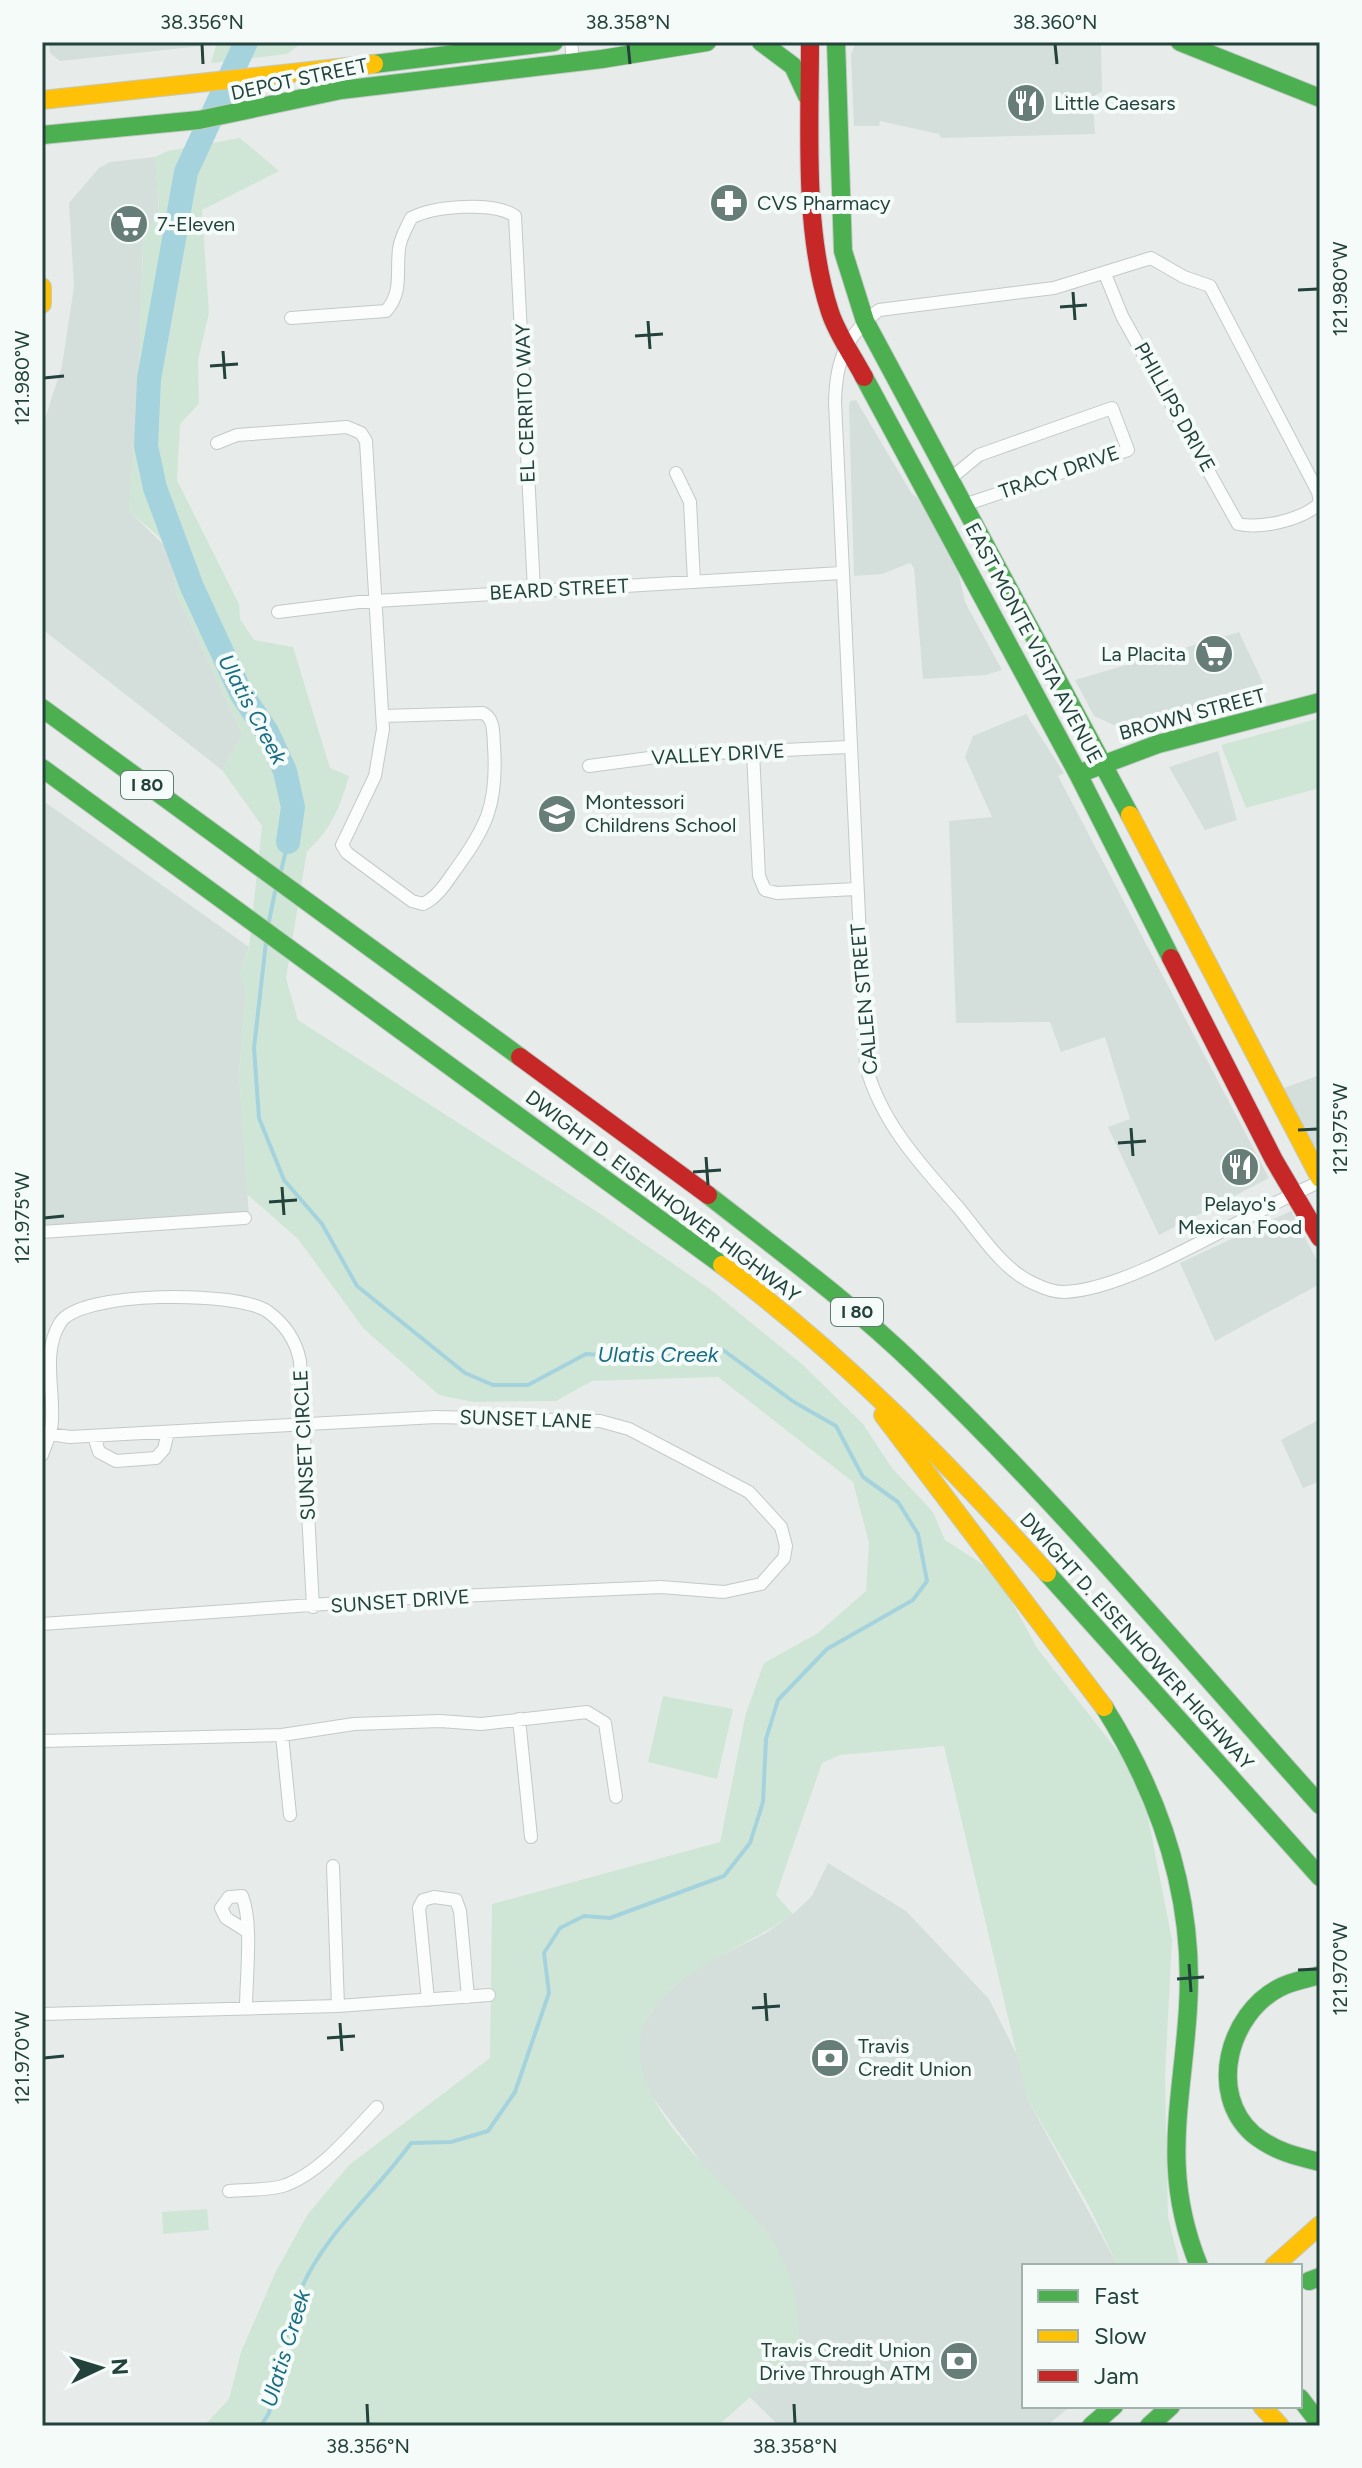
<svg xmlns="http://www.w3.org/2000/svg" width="1362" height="2468" viewBox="0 0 1362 2468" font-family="Figtree,sans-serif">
  <rect width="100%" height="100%" fill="#e7ecea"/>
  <path fill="#d4deda" d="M 49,42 L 202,42 L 202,46 L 60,61 L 50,53 Z
    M 856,42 L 1101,42 L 1102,92 L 1095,95 L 1093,102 L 1095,134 L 941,138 L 939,134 L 880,121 L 879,126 L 854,126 L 851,55 Z
    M 155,157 L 159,212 L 143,241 L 139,377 L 129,511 L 170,551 L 177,595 L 243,735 L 222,770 L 42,629 L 42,428 L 62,366 L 74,286 L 69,203 L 99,168 L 110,162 Z
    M 856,400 L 912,494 L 924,502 L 959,575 L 965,602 L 1002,670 L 986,675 L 923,679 L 914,568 L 910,563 L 882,574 L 854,576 L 849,407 L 850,401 Z
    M 1239,632 L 1264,685 L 1257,700 L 1204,715 L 1119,727 L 1094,716 L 1075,680 Z
    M 1026,714 L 1064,773 L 1058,776 L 1269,1178 L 1159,1235 L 1108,1127 L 1130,1119 L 1105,1037 L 1061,1052 L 1050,1022 L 956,1023 L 949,821 L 992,817 L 965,757 L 973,736 Z
    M 1218,751 L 1237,820 L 1205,830 L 1169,767 Z
    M 42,800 L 249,947 L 240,974 L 246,991 L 239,1074 L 249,1218 L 42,1232 Z
    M 1320,1075 L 1320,1150 L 1304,1136 L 1284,1088 Z
    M 1291,1211 L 1320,1266 L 1320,1284 L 1215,1341 L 1180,1263 Z
    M 1320,1419 L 1320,1481 L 1303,1488 L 1281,1440 Z
    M 828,1863 L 906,1911 L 989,1999 L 1020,2061 L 1027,2098 L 1118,2266 L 1024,2266 L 1024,2406 L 1071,2406 L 1046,2426 L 779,2426 L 749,2396 L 783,2361 L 765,2230 L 705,2167 L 647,2090 L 637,2054 L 641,2028 L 659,2000 L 693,1969 L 766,1933 L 793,1914 L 812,1896 Z"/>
  <path fill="#cfe6d7" d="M 217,42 L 303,42 L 287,54 L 211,63 Z
    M 240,138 L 279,171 L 202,210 L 209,313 L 198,360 L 199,404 L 180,424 L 177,480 L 239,604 L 240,619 L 254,640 L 293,647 L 330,768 L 349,776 C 341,805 330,832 307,851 L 286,978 L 298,1020 L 602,1215 L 710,1289 L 803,1365 L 863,1424 L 892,1468 L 933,1512 L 945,1540 L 996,1573 L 1037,1648 L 1141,1781 L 1172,1940 L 1165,2077 L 1168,2217 L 1180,2266 L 1118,2266 L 1088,2204 L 1027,2098 L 944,1746 L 840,1755 L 822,1763 L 776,1895 L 793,1914 C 750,1945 698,1959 661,1999 C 589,2076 717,2172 763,2228 C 781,2250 796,2283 797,2311 C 798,2319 801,2333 798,2341 C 787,2368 741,2404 719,2425 L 204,2426 L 229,2399 L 241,2352 L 276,2271 L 308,2214 L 349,2165 L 490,2058 L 492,1904 L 720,1842 L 746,1713 L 764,1663 L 818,1633 L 866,1591 L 869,1543 L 853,1482 L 718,1377 L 592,1381 L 556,1401 L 473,1402 L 439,1395 L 364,1329 L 298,1239 L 247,1194 L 239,1074 L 246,991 L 240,974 L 249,948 L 262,826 L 222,770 L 243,735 L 177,595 L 170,551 L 158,536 L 129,511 L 139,377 L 143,241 L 159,212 L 155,157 L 168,151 Z
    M 1320,718 L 1320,788 L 1246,808 L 1221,745 Z
    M 663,1696 L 733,1709 L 717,1779 L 648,1762 Z
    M 207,2209 L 209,2230 L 163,2234 L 162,2212 Z"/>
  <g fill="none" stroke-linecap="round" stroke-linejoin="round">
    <path stroke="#a5d3dd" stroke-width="4" d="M 281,871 L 288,842
      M 268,926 L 276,887
      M 261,2426 L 269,2413 C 279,2376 287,2321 302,2287 C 327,2231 376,2192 411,2143 L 451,2142 L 488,2131 L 515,2092 L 549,1993 L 544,1953 L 560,1928 L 584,1916 L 610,1918 L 724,1876 L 750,1843 L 763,1802 L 766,1739 L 778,1700 L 827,1649 L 913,1600 L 927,1581 L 918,1534 L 898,1502 L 863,1477 L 836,1426 L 794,1402 L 723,1350 L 647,1358 L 586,1354 L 528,1385 L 493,1385 L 465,1373 L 357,1286 L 322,1224 L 284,1180 L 259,1118 L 254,1048 L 266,942"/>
    <path stroke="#a5d3dd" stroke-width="24" d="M 246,42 L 186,172 L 149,379 L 146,446 L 155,488 L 192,587 L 241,693 L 267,732 L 285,771 L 293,807 L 288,842"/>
    <defs>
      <path id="street" d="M 571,42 L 573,60
        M 1105,274 L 1122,316 L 1238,524 C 1262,529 1302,520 1320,503 L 1318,492 L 1210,286 L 1184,277 L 1151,258 L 1054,288 L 879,310 C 845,336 836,361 835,402 L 866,1066 C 881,1122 920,1164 958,1207 C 979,1232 1003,1271 1035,1284 C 1043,1288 1055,1292 1064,1292 C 1133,1290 1251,1210 1320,1182
        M 291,318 L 386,311 C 403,292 396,273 399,249 C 400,238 407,227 411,218 C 434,206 493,201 515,216 L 534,590
        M 217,443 L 237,435 L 347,427 L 361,433 L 366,441 L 383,729 L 375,776 L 342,845 L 347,853 L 412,901 L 423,904 C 436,898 445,885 453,873 C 487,827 498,804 494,746 C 493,734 495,719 483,713 L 383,716
        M 676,473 L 690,502 L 694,582
        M 950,479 L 979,455 L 1112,408 L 1128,450 L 964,505
        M 278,612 L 359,602 L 841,573
        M 753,752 L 759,876 L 765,890 L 777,893 L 856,889
        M 589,766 L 672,755 L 848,747
        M 42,1232 L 245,1218
        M 42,1433 L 70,1437 L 436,1417 L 600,1421 L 629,1429 L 749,1492 L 781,1527 L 786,1546 L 784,1558 L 761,1584 L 724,1592 L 661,1587 L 411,1598 L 42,1624
        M 94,1436 L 99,1452 L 116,1461 L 156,1458 L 164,1449 L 168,1432
        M 42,1455 C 46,1444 52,1432 52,1420 C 54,1388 42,1352 60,1323 C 80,1290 237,1291 267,1311 C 285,1324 296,1340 300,1361 L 313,1607
        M 519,1719 L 531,1837
        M 282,1735 L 290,1815
        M 42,1741 L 282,1735 L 354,1724 L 440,1721 L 481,1724 L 587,1712 L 605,1723 L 616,1797
        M 333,1866 L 338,2006
        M 245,1930 L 226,1918 L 221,1908 L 229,1897 L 242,1896 C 253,1922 246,1978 246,2008
        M 428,2000 L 419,1908 L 423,1900 L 434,1897 L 456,1900 L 460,1911 L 468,1997
        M 42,2014 L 338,2006 L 489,1995
        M 229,2191 C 247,2189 269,2191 286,2185 C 322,2171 351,2134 377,2107"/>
      <path id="fast" d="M 761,42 L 793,66 L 807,96
        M 836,42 L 843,251 L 865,321 L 1130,815
        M 1180,42 L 1320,98
        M 374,64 L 554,42
        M 42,135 L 199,120 L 341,90 L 602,59 L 707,42
        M 864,377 L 1078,774 L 1171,958
        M 42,708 L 520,1057
        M 42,768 L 722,1265
        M 1078,774 L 1158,744 L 1320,702
        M 708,1195 C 780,1251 853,1305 918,1368 C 1061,1505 1188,1658 1320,1805
        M 1047,1573 L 1320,1877
        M 1104,1707 C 1162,1799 1195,1898 1188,2008 C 1182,2105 1160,2170 1199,2266
        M 1320,1975 C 1307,1979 1291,1981 1279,1988 C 1229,2014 1207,2093 1253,2134 C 1274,2151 1295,2156 1320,2162
        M 1309,2281 L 1320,2277
        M 1300,2398 L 1320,2424
        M 1091,2426 L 1114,2406
        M 1149,2426 L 1171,2406"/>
      <path id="slow" d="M 42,100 L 374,64
        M 42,287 L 42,304
        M 1130,815 L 1320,1178
        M 722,1265 C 843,1355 946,1461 1047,1573
        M 883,1415 L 1104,1707
        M 1274,2266 L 1320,2225
        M 1262,2406 L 1280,2426"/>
      <path id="jam" d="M 810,42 C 810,126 803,231 830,312 C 837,334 853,356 864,377
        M 1171,958 L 1274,1160 L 1320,1238
        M 520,1057 L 708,1195"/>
    </defs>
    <use href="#street" stroke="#c4c9c7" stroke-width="14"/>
    <use href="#fast" stroke="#c2cac7" stroke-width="20"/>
    <use href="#slow" stroke="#c2cac7" stroke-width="20"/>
    <use href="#jam" stroke="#c2cac7" stroke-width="20"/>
    <use href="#street" stroke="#fbfcfc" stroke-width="12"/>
    <use href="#fast" stroke="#4caf50" stroke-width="18"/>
    <use href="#slow" stroke="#ffc107" stroke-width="18"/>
    <use href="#jam" stroke="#c62828" stroke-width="18"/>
  </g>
  <path fill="none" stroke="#22423b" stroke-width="3" d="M 202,44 L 203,64M 628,44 L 630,64M 1055,44 L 1057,64M 1298,290 L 1318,289M 1073,292 L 1075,320M 1060,307 L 1087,305M 648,321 L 650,349M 635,336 L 663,334M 223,351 L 225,379M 210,366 L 238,364M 44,378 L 64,376M 1131,1128 L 1133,1156M 1298,1130 L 1318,1129M 1118,1143 L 1146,1141M 706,1157 L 708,1185M 693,1172 L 721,1170M 282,1187 L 284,1215M 269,1202 L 297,1200M 44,1218 L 64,1216M 1189,1964 L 1191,1992M 1298,1970 L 1318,1969M 1177,1979 L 1204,1977M 765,1993 L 767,2021M 752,2008 L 780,2006M 340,2023 L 342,2051M 327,2038 L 355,2036M 44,2058 L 64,2056M 367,2404 L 368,2424M 794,2404 L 795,2424"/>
  <defs>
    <symbol id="restaurant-disc" viewBox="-11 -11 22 22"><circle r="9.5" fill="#677e78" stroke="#f5fbf8"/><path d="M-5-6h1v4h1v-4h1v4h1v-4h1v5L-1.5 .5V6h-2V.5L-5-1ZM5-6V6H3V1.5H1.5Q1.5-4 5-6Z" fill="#fff"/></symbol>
    <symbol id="pharmacy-disc" viewBox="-11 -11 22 22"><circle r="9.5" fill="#677e78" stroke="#f5fbf8"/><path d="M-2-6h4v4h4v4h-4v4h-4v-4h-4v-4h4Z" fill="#fff"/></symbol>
    <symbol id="supermarket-disc" viewBox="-11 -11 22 22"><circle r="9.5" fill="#677e78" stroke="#f5fbf8"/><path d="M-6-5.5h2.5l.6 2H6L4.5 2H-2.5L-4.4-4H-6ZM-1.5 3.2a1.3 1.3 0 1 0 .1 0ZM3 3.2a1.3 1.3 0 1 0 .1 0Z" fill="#fff"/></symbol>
    <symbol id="school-disc" viewBox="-11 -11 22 22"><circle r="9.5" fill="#677e78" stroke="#f5fbf8"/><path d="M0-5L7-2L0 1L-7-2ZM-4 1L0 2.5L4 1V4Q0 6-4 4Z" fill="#fff"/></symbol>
    <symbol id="bank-disc" viewBox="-11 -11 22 22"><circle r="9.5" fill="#677e78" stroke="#f5fbf8"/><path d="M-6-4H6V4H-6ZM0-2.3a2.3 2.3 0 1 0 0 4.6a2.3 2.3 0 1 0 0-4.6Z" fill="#fff"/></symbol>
  </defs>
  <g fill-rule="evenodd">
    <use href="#restaurant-disc" x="1004" y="81" width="44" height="44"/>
    <use href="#pharmacy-disc" x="707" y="181" width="44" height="44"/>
    <use href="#supermarket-disc" x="107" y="202" width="44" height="44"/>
    <use href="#supermarket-disc" x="1192" y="632" width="44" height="44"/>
    <use href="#school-disc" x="535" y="792" width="44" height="44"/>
    <use href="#restaurant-disc" x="1218" y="1145" width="44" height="44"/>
    <use href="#bank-disc" x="808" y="2036" width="44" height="44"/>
    <use href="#bank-disc" x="937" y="2339" width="44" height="44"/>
  </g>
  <g text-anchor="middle" stroke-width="8" stroke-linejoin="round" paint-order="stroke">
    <g fill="#f5fbf8" stroke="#617a74" stroke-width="2">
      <rect x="121" y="771" width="52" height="28" rx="6"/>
      <rect x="831" y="1298" width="52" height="28" rx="6"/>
    </g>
    <g font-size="18" font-weight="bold" fill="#22423b">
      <text x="147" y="791">I 80</text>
      <text x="857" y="1318">I 80</text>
    </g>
    <g font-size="20" fill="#22423b" stroke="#f5fbf8">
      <text transform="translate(299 79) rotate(-12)" y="7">DEPOT STREET</text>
      <text transform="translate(525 403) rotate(-92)" y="7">EL CERRITO WAY</text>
      <text transform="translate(1175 407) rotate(61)" y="7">PHILLIPS DRIVE</text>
      <text transform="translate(1059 472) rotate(-19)" y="7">TRACY DRIVE</text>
      <text transform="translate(559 589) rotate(-3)" y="7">BEARD STREET</text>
      <text transform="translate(1034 643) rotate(62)" y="7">EAST MONTE VISTA AVENUE</text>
      <text transform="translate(1192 714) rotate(-15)" y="7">BROWN STREET</text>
      <text transform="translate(718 754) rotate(-3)" y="7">VALLEY DRIVE</text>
      <text transform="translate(864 999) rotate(-95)" y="7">CALLEN STREET</text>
      <text transform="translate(663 1196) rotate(37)" y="7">DWIGHT D. EISENHOWER HIGHWAY</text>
      <text transform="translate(526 1419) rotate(2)" y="7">SUNSET LANE</text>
      <text transform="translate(304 1445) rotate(-93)" y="7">SUNSET CIRCLE</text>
      <text transform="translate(400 1601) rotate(-4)" y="7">SUNSET DRIVE</text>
      <text transform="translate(1137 1641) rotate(48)" y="7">DWIGHT D. EISENHOWER HIGHWAY</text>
    </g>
    <g font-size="20" fill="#22423b" stroke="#f5fbf8" text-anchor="start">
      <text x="1054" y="110">Little Caesars</text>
      <text x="757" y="210">CVS Pharmacy</text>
      <text x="157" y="231">7-Eleven</text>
      <text x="1186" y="661" text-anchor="end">La Placita</text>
      <text x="585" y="809">Montessori<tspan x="585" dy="23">Childrens School</tspan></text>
      <text x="1240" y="1211" text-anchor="middle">Pelayo's<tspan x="1240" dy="23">Mexican Food</tspan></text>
      <text x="858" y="2053">Travis<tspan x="858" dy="23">Credit Union</tspan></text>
      <text x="931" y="2357" text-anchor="end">Travis Credit Union<tspan x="931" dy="23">Drive Through ATM</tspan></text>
    </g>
    <g font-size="22" font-style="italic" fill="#176d83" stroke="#f5fbf8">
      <text transform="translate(253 709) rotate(62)" y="8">Ulatis Creek</text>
      <text x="658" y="1362">Ulatis Creek</text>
      <text transform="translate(285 2348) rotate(-73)" y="8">Ulatis Creek</text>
    </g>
  </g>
  <rect width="1362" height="2468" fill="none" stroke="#f5fbf8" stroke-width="88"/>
  <rect x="1022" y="2264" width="280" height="144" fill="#f5fbf8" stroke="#a1b1ac" stroke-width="2"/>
  <rect x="1038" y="2290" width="40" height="12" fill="#4caf50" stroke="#a1b1ac" stroke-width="2"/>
  <text x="1094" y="2304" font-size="24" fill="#22423b">Fast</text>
  <rect x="1038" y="2330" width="40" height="12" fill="#ffc107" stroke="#a1b1ac" stroke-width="2"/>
  <text x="1094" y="2344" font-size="24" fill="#22423b">Slow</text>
  <rect x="1038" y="2370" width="40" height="12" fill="#c62828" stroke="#a1b1ac" stroke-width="2"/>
  <text x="1094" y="2384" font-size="24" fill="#22423b">Jam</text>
  <g transform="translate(100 2368) rotate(86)" stroke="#f5fbf8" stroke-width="6" paint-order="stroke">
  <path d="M0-6L14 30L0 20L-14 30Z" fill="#22423b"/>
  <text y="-12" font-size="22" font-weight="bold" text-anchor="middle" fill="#22423b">N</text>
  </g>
  <rect x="44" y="44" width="1274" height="2380" fill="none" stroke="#22423b" stroke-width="3"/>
  <g font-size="20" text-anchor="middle" fill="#22423b">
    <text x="202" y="29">38.356°N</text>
    <text x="628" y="29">38.358°N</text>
    <text x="1055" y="29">38.360°N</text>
    <text transform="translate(1340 289) rotate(-90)" y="7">121.980°W</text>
    <text transform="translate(22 378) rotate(-90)" y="7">121.980°W</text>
    <text transform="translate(1340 1129) rotate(-90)" y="7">121.975°W</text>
    <text transform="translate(22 1218) rotate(-90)" y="7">121.975°W</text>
    <text transform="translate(1340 1969) rotate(-90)" y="7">121.970°W</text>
    <text transform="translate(22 2058) rotate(-90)" y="7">121.970°W</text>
    <text x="368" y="2453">38.356°N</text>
    <text x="795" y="2453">38.358°N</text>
  </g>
</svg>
